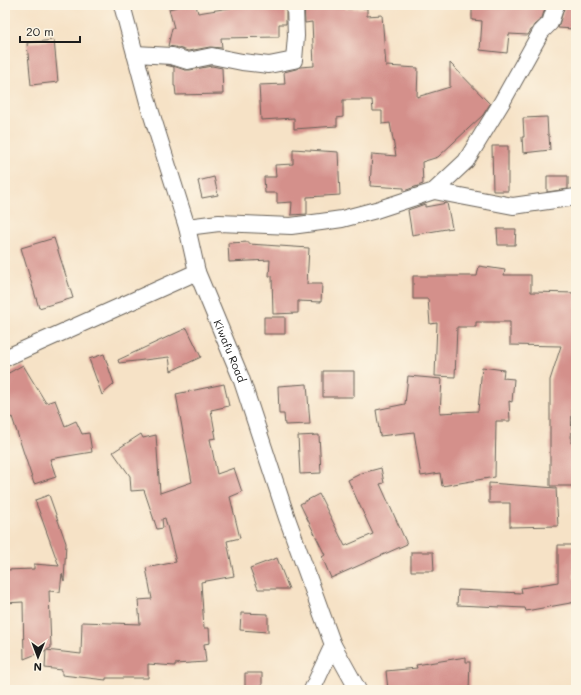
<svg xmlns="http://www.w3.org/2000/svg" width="581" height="695" viewBox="0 0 581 695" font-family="Mali,sans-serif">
  <rect width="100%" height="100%" fill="#fcf5e5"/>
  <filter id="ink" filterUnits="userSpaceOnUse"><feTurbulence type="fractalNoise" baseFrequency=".025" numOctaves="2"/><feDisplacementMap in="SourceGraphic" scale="8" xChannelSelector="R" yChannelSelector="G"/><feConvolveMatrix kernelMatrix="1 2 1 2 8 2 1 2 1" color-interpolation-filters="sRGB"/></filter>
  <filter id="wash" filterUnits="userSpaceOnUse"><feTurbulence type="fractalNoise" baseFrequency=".012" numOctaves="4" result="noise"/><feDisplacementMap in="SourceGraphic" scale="16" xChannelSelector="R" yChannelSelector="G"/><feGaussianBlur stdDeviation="0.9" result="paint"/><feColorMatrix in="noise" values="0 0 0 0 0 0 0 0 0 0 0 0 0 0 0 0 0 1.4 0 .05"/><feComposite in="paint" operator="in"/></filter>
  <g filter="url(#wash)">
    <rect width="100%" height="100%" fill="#f6e2c6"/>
    <g id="blocks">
      <path fill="#d4908b" d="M 185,5 L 196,5 L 198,13 L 248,5 L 286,5 L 286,24 L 279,24 L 279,37 L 221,38 L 222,48 L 210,47 L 188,51 L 175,47 L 168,46 L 172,28 L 174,28 L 169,9 Z
        M 304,5 L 345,5 L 346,9 L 367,8 L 367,16 L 382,15 L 386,66 L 418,68 L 417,97 L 450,87 L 450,63 L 490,104 L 483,115 L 438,157 L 422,162 L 423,184 L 404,191 L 404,188 L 370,186 L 372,154 L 396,156 L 390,123 L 382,124 L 382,111 L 373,111 L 372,100 L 343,100 L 343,117 L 337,118 L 337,126 L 294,129 L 294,118 L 261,120 L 259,85 L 285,84 L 284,72 L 296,69 L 300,67 L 314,66 L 312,22 L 305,23 Z
        M 472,5 L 546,5 L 542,18 L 534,25 L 528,35 L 509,34 L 507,53 L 480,50 L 482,21 L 472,20 Z
        M 565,5 L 575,5 L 574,29 L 558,28 Z
        M 54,40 L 58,82 L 31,85 L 27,43 Z
        M 165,65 L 170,65 L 185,70 L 190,70 L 212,66 L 222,68 L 223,94 L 176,95 L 175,86 L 174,86 L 174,67 Z
        M 547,117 L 548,135 L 549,135 L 550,150 L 523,153 L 522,137 L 524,137 L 523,118 Z
        M 492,146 L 508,146 L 508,191 L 493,191 Z
        M 293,149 L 338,152 L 340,195 L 307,197 L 307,214 L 291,215 L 292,202 L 277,203 L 277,193 L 265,193 L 264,177 L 276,177 L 275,165 L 293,164 Z
        M 547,176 L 568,176 L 568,189 L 547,192 Z
        M 214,177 L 218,195 L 202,198 L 198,181 Z
        M 447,203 L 452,228 L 412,235 L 408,210 L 425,204 L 425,207 Z
        M 497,229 L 516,229 L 515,245 L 498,245 Z
        M 54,238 L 73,298 L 39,308 L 21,248 Z
        M 249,242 L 249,244 L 309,248 L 307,284 L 322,284 L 321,302 L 298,301 L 298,313 L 273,314 L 272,276 L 269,276 L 270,260 L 229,262 L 228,243 Z
        M 479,266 L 505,270 L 504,275 L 531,275 L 531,292 L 576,293 L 576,381 L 574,380 L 575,409 L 572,409 L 571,443 L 576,443 L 576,486 L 550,486 L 550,380 L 561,346 L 510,345 L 510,322 L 476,322 L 476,327 L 457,327 L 455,377 L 435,376 L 437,323 L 430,324 L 428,299 L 413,299 L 413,276 L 477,276 Z
        M 264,317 L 285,317 L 285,334 L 264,334 Z
        M 187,328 L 201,357 L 171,371 L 169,357 L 119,363 L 118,360 Z
        M 104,354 L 114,384 L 102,395 L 89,359 Z
        M 23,365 L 46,403 L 55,400 L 65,426 L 76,421 L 82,434 L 89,433 L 92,452 L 50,459 L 56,477 L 34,484 L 12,417 L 5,421 L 5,375 Z
        M 482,367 L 504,370 L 503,378 L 514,379 L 512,402 L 509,401 L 510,421 L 496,421 L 495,477 L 442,486 L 440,473 L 421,476 L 414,432 L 380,436 L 376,410 L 405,404 L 408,376 L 442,379 L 440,413 L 478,411 Z
        M 323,371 L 354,371 L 354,397 L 323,397 Z
        M 224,384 L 229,406 L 211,410 L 216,438 L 210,439 L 217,474 L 234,468 L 242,492 L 230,497 L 240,538 L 227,541 L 234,576 L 201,582 L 204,628 L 209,628 L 210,643 L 204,644 L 206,662 L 175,664 L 175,666 L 148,664 L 148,678 L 106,678 L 106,680 L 62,675 L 62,670 L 45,668 L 46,650 L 81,654 L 82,622 L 140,624 L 138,600 L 152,599 L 146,568 L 176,562 L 165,518 L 162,519 L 163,528 L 157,529 L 144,490 L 131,491 L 130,476 L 113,452 L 141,434 L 143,438 L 156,435 L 160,493 L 192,482 L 176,394 Z
        M 307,384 L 310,424 L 285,425 L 284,414 L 279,414 L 278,386 Z
        M 319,435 L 321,473 L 300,474 L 298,436 Z
        M 381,468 L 384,483 L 380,484 L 407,544 L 331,578 L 322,557 L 325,555 L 300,504 L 319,494 L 345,546 L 373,534 L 348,480 L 362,473 Z
        M 489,483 L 556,488 L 558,526 L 510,527 L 510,503 L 489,503 Z
        M 49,495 L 66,543 L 64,581 L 62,574 L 60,592 L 49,591 L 51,648 L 24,659 L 23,602 L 5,603 L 5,570 L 34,569 L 34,564 L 59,566 L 35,500 Z
        M 558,545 L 573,545 L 574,579 L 576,578 L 576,602 L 526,611 L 525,608 L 457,605 L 458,590 L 522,593 L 521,588 L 558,582 Z
        M 411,552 L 433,552 L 434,571 L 411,571 Z
        M 277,558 L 289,589 L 258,589 L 250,568 Z
        M 241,613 L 268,614 L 268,632 L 240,630 Z
        M 466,657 L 466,662 L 470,662 L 469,690 L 388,690 L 386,671 L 417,668 L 416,665 Z
        M 245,673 L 262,673 L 262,690 L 245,690 Z"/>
    </g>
  </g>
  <g filter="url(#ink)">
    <use href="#blocks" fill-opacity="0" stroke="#686158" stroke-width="1"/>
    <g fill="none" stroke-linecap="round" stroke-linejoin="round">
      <defs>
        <g id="minor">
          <path id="s1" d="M 122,5 L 149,106 L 187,227 L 197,272 L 241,378 L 287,518 L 333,645 L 358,690"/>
          <path d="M 135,54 L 172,56 L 188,61 L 212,56 L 242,62 L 269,65 L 294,60 L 296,36 L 295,5"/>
          <path d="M 434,191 L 513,206 L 576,197"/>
          <path d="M 187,227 L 219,223 L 291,226 L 321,222 L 342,219 L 376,210 L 434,191 L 466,161 L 502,102 L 541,32 L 550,23 L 556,5"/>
          <path d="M 5,358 L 197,272"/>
          <path d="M 312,690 L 333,645"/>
        </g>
      </defs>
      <use href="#minor" stroke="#686158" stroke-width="18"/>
      <use href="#minor" stroke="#fff" stroke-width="16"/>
    </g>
  </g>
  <g text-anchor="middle" stroke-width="4" stroke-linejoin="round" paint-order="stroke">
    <g font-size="11" fill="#1c1c1c" stroke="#fcf5e5">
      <text dy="4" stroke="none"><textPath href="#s1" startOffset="363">Kiwafu Road</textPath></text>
    </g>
  </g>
  <rect width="581" height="695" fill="none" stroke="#fcf5e5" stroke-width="20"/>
  <g transform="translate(38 657) rotate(181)" stroke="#fcf5e5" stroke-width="3" paint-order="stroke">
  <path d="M0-3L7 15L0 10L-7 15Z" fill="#1c1c1c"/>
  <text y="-6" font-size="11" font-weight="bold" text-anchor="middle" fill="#1c1c1c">N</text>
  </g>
  <path d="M20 36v6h60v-6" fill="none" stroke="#1c1c1c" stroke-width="2"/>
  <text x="26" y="36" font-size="12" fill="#1c1c1c" stroke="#fcf5e5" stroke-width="3" paint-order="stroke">20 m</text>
</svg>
